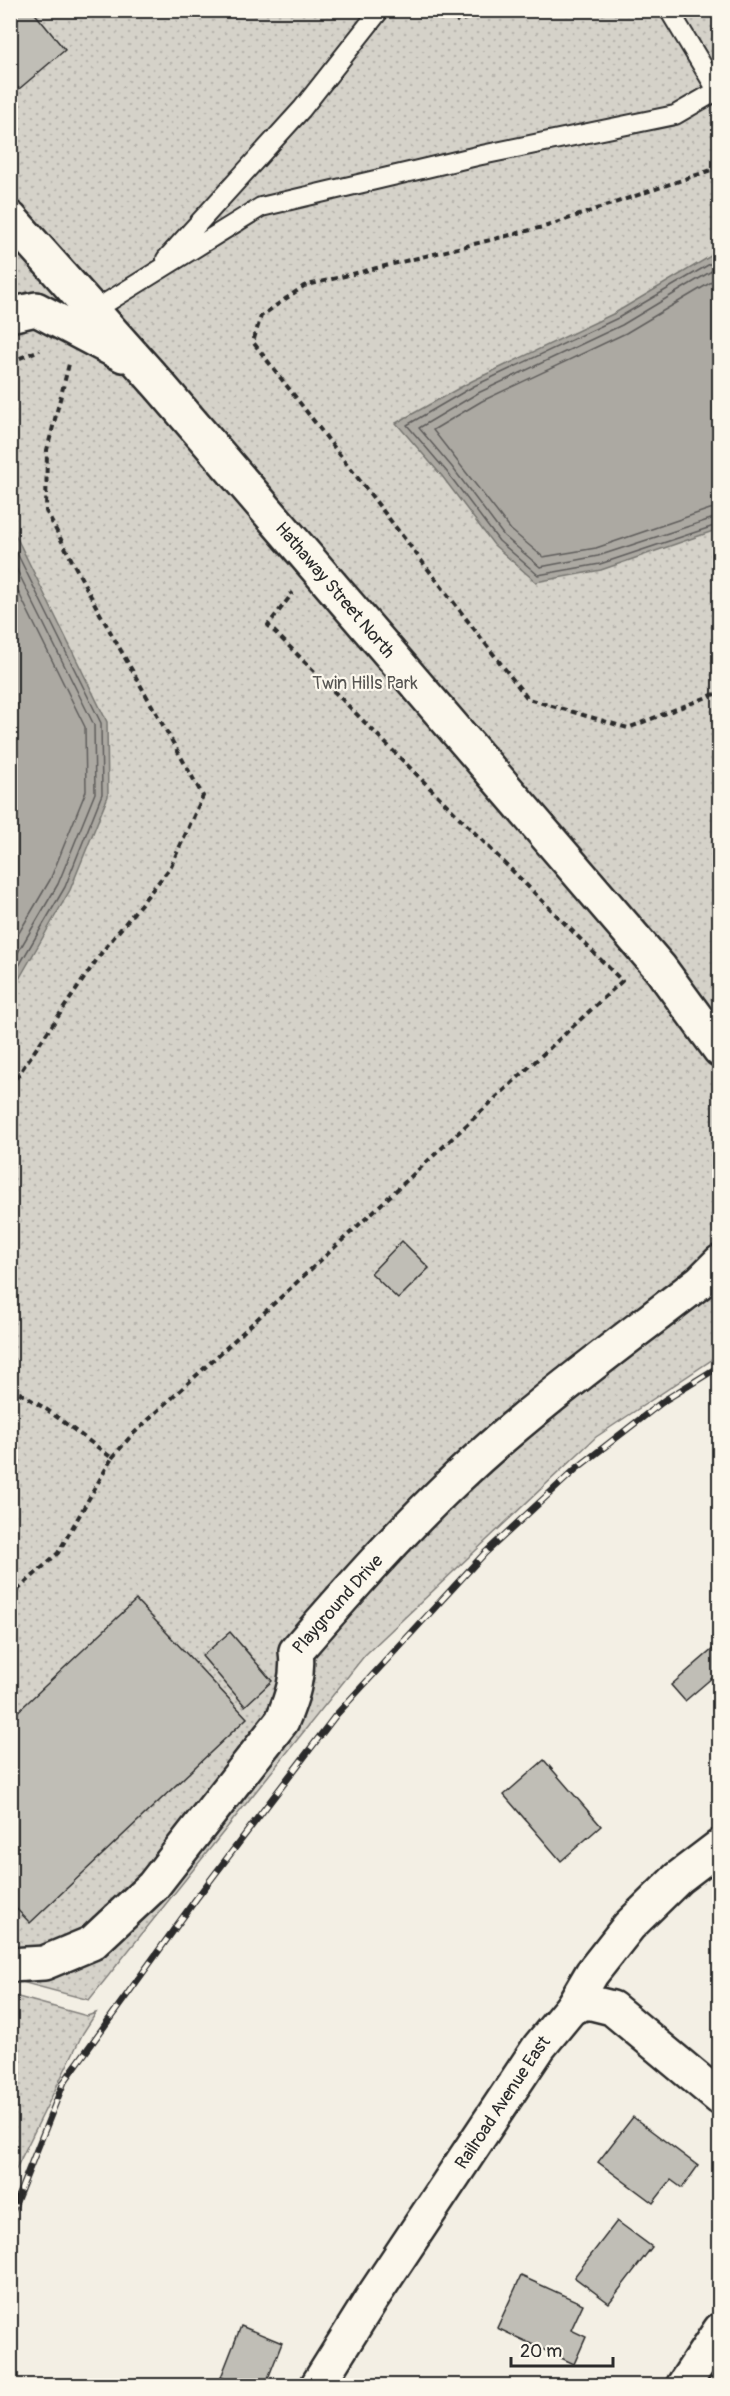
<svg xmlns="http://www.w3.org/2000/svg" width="730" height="2396" viewBox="0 0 730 2396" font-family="Pangolin,sans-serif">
  <defs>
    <pattern id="park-dots" width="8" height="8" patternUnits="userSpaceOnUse" patternTransform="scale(1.5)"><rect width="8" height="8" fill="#d5d2c9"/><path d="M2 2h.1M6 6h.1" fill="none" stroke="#b7b4ad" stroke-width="1.8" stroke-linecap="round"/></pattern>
  </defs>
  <rect width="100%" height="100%" fill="#f3efe4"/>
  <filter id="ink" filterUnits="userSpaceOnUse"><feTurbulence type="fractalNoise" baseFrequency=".0167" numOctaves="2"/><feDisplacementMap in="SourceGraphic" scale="12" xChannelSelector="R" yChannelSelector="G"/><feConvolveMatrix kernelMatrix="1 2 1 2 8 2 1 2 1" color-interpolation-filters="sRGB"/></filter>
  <g filter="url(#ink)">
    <path fill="url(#park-dots)" stroke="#807e7a" stroke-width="1.5" d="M 10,11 L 720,11 L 719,1355 L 596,1437 L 365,1655 L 89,2000 L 10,1979 Z
      M 11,1995 L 87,2016 L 96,2013 L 83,2033 L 11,2179 Z"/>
    <path fill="#aca9a2" stroke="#787772" stroke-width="1.5" d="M 719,251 L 719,529 L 601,570 L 536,582 L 494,545 L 442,476 L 396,423 L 472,381 L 615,313 Z
      M 11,526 L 107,722 L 108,796 L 70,890 L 11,993 Z"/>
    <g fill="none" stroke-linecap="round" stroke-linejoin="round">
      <path stroke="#5f5d5b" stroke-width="1.5" d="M 720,258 L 618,318 L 474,386 L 407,425 L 447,472 L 499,541 L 538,575 L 600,564 L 720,524
        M 720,266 L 622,325 L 478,393 L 419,428 L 452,467 L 504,536 L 540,567 L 598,556 L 720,516
        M 720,277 L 626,333 L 482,401 L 433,430 L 511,530 L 543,557 L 596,548 L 710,509 L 720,507
        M 10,539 L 101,723 L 102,794 L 65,887 L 10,981
        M 10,556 L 94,725 L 95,793 L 58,884 L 10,966
        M 10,575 L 85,727 L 86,791 L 50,880 L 10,948"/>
    </g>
    <path fill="#c0beb6" stroke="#2b2b2b" stroke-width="1.5" d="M 10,10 L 32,10 L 65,50 L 19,89 L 10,79 Z
      M 402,1241 L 429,1268 L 398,1299 L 371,1273 Z
      M 136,1600 L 247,1718 L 30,1923 L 10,1902 L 10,1719 Z
      M 230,1632 L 272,1681 L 245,1706 L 202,1656 Z
      M 720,1643 L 720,1671 L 685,1701 L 671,1685 Z
      M 544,1760 L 601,1826 L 561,1861 L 504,1795 Z
      M 633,2117 L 698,2166 L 682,2188 L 671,2180 L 653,2203 L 598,2162 Z
      M 617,2221 L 652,2247 L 609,2303 L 574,2277 Z
      M 521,2276 L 583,2304 L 571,2330 L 586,2337 L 574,2364 L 497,2328 Z
      M 241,2326 L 282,2343 L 265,2386 L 241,2386 L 221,2377 Z"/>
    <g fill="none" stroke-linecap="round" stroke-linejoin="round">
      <defs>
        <path id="service" d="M 669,10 L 717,90
          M 166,259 L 302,109 L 380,10
          M 93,311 L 261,207 L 477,156 L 675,115 L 720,89"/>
        <g id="minor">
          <path id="s1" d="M 10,218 L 160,386 L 660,968 L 720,1050"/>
          <path d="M 10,315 L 36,309 L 123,355"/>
          <path id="s2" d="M 10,1965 L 44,1963 L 92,1943 L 153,1886 L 282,1721 C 292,1698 299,1676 296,1651 C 348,1591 400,1532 457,1478 C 533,1406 619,1345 701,1281 L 720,1262"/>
          <path d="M 572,2007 L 588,2002 L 612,2008 L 720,2098"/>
          <path id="s3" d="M 317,2386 L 372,2298 L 539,2047 L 572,2007 L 592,1973 L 629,1926 L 678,1878 L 720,1846"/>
        </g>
        <path id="tertiary" d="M 683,2386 L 720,2330"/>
      </defs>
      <use href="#service" stroke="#2b2b2b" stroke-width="22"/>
      <use href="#minor" stroke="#2b2b2b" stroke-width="38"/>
      <use href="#tertiary" stroke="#2b2b2b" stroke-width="38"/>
      <path stroke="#2b2b2b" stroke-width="4" stroke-dasharray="6 4.5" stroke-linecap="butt" d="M 447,10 L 452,17 L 459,22 L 479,10
        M 720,167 L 547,226 L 304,286 L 261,316 L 253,342 L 528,699 L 628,728 L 720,692
        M 10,362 L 40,350
        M 10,1087 L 102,952 L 170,868 L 203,796 L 98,610 L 46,511 L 47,450 L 69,364
        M 10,1387 L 46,1409 L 112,1458 L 58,1553 L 10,1597
        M 112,1458 L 131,1436 L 622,981 L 268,625 L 292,594 L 290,592"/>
      <use href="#service" stroke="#fbf7ec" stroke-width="18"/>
      <use href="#minor" stroke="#fbf7ec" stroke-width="33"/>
      <use href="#tertiary" stroke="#fbf7ec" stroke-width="33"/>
      <defs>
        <path id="rail" d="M 10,2217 L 64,2082 L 196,1899 L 336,1715 L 485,1553 L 577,1468 L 665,1400 L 720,1366"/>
      </defs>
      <use href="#rail" stroke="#2b2b2b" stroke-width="7"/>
      <use href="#rail" stroke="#fbf7ec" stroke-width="4.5" stroke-dasharray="14" stroke-linecap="butt"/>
    </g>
  </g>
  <g text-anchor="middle" stroke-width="4.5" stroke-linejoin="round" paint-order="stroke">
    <g font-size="18" fill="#2b2b2b" stroke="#fbf7ec">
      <text dy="6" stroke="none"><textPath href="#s1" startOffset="494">Hathaway Street North</textPath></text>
      <text dy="6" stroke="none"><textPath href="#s2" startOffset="514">Playground Drive</textPath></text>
      <text dy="6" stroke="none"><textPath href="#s3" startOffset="339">Railroad Avenue East</textPath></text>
    </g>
    <g font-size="18" fill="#565552" stroke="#fbf7ec">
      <text x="365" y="689">Twin Hills Park</text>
    </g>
  </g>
  <rect width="730" height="2396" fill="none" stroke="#fbf7ec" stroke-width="36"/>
  <rect x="18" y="18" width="694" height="2360" fill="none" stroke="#2b2b2b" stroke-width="2" filter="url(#ink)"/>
  <path d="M511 2357v9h102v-9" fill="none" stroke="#2b2b2b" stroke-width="3"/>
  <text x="520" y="2357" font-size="18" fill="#2b2b2b" stroke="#fbf7ec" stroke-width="4.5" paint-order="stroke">20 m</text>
</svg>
